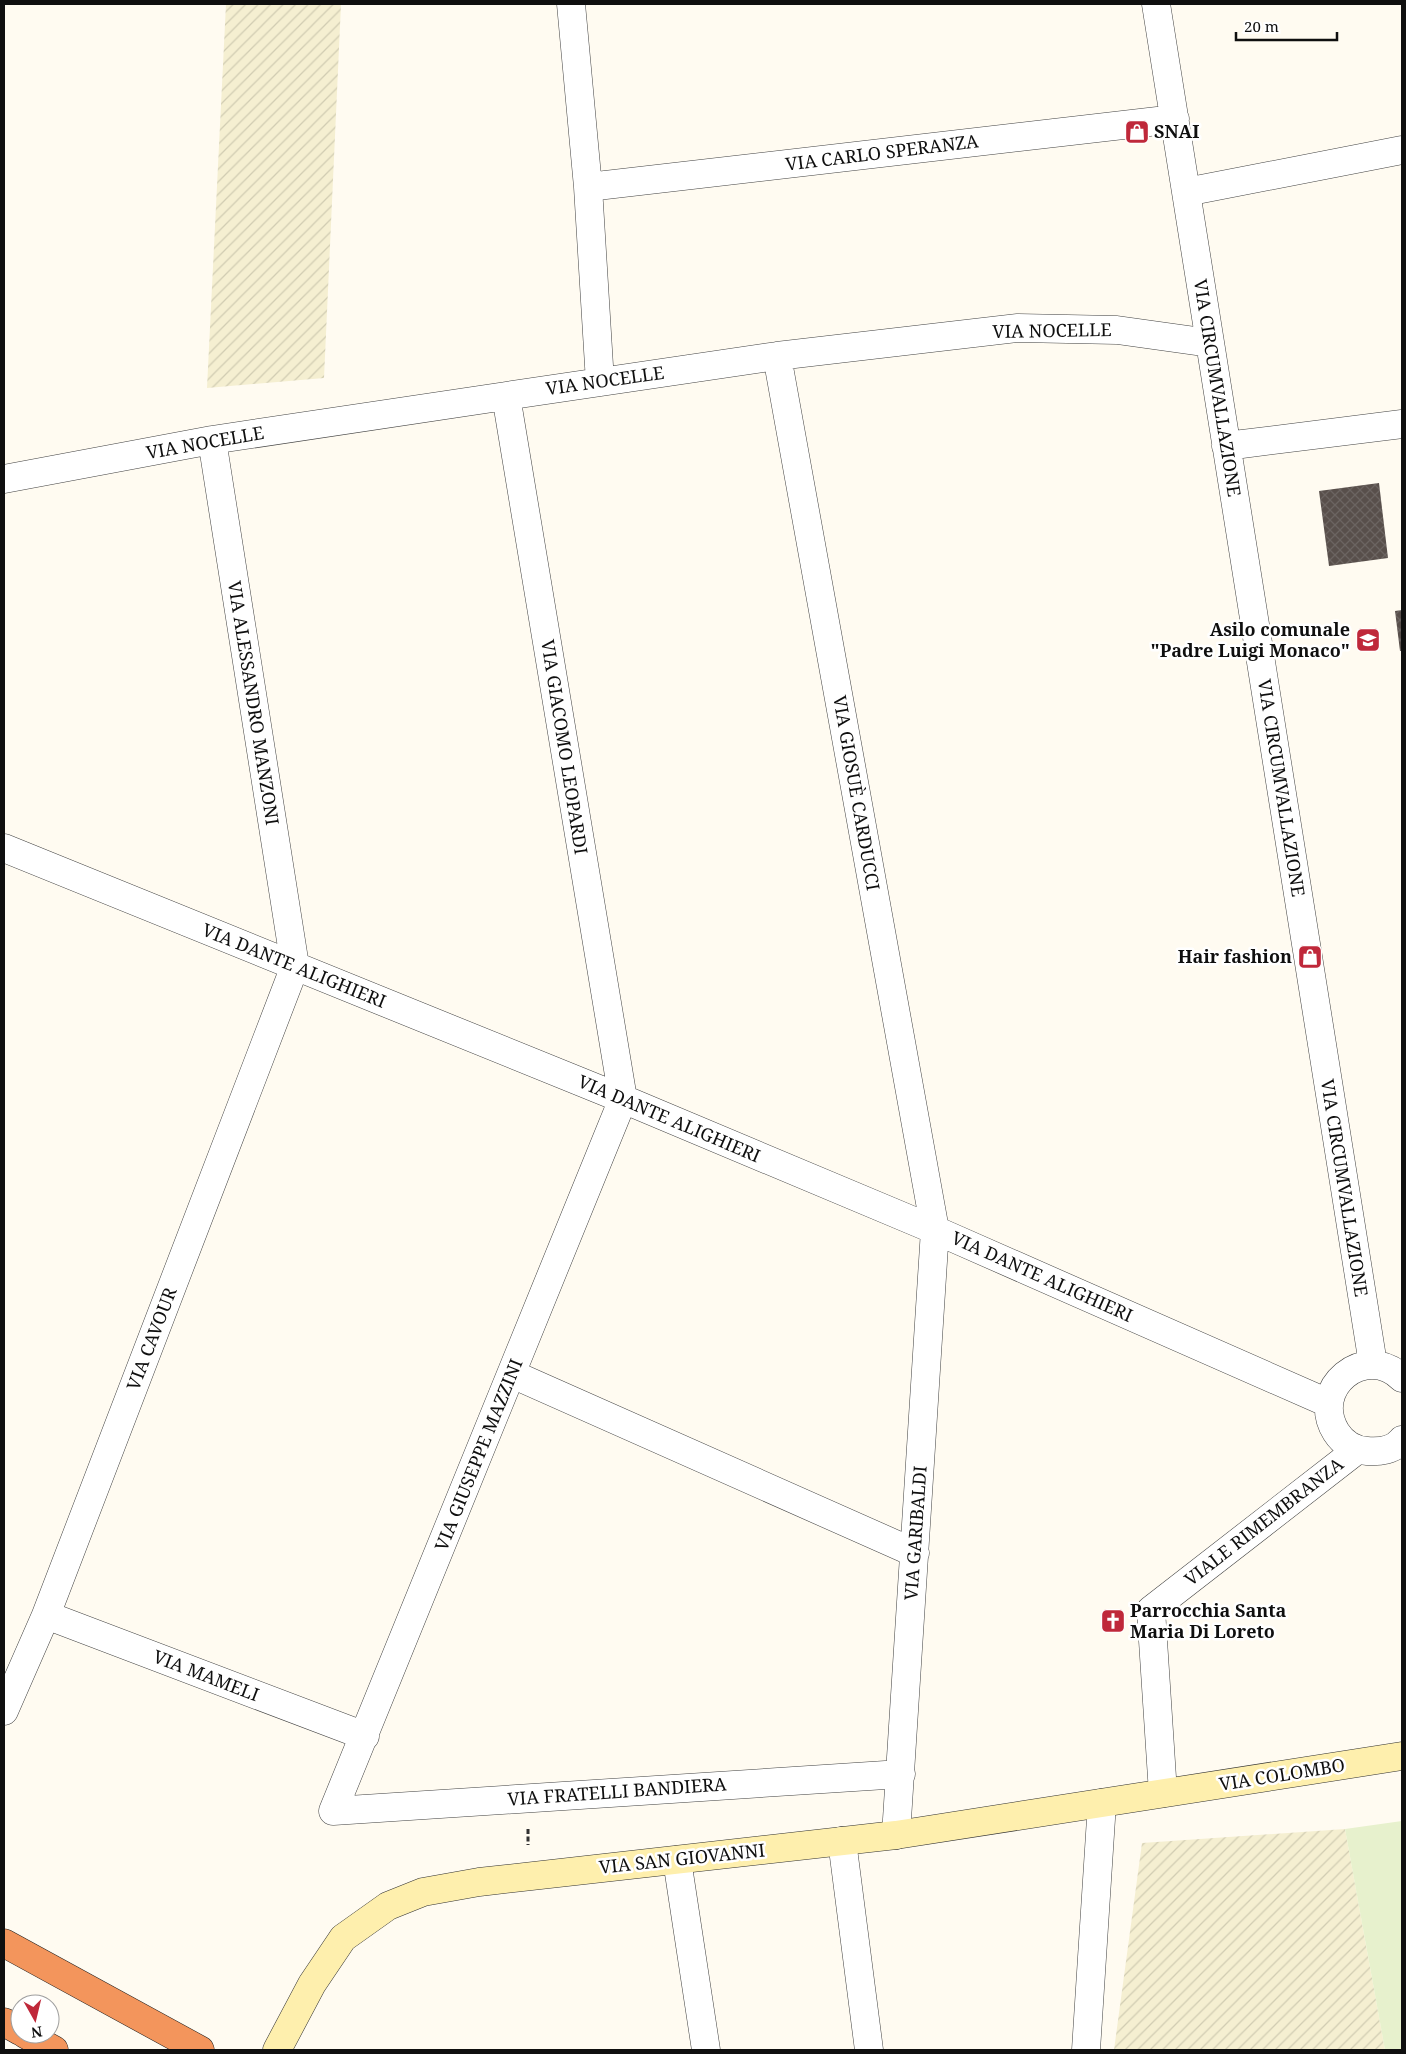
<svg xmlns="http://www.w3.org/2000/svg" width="1406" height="2054" viewBox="0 0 1406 2054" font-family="'Noto Serif',serif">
  <defs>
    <pattern id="farmland-furrows" width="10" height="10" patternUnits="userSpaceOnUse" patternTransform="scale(1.25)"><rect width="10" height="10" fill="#f5efd1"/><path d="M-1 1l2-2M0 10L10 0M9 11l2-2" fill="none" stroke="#d1ccb2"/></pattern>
    <pattern id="building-cross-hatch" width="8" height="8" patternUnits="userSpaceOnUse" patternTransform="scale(1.25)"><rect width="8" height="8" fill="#584f4b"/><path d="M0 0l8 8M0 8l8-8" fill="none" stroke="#6b6461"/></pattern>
  </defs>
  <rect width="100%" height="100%" fill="#fffbf1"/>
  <path fill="url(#farmland-furrows)" d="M 226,4 L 341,4 L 324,378 L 207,388 Z
    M 1345,1829 L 1385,2050 L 1114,2050 L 1142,1843 Z"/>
  <path fill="#e7f1cd" d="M 1402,1821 L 1402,2050 L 1385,2050 L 1345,1829 Z"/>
  <path fill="url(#building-cross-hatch)" d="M 1379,483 L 1388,558 L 1329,566 L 1319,491 Z
    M 1402,610 L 1402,651 L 1400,651 L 1395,611 Z"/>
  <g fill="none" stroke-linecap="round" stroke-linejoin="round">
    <defs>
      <path id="street" d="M 571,4 L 588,187 L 600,382
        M 1156,4 L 1373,1364
        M 588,187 L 1175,119
        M 1186,192 L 1402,150
        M 777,356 L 935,1230 L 896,1835
        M 506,396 L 623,1099 L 333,1811 L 901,1774
        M 1226,446 L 1402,424
        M 4,479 L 212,440 L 506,396 L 777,356 L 1018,328 L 1117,330 L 1210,343
        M 4,848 L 623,1099 L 935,1230 L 1328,1403
        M 512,1374 L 915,1553
        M 1402,1378 C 1365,1342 1309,1388 1336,1432 C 1343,1443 1354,1450 1367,1451 C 1379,1452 1394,1450 1402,1440
        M 46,1615 L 365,1736
        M 4,1711 L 46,1615 L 295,966 L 212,440
        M 1163,1793 L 1151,1610 L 1357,1450
        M 842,1841 L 869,2050
        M 677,1860 L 706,2050
        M 1086,2050 L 1102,1803"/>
      <path id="secondary" d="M 277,2050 L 312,1984 L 343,1938 L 388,1906 L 423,1892 L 479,1882 L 896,1835 L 1402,1756"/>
      <path id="highway" d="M 4,1943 L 200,2050
        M 4,2022 L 20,2031
        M 25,2034 L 54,2050"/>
    </defs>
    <use href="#street" stroke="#424242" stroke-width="29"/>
    <use href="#secondary" stroke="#313131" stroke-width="29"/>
    <use href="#highway" stroke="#202020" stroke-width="29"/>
    <path stroke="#313131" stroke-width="3" stroke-dasharray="5 2.5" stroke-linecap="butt" d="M 528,1829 L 528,1845"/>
    <use href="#street" stroke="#fff" stroke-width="28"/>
    <use href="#secondary" stroke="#feefad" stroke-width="28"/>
    <use href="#highway" stroke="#f3955c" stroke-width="28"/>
  </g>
  <defs>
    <symbol id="shop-square" viewBox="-11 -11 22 22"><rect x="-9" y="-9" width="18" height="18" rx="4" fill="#bf283a" stroke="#fff"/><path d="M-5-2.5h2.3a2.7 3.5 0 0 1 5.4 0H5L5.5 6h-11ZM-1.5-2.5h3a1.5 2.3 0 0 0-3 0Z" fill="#fff"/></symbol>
    <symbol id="school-square" viewBox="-11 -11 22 22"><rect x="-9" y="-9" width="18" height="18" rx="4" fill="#bf283a" stroke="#fff"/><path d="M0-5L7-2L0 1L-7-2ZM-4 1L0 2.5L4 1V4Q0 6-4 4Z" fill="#fff"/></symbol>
    <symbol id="church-square" viewBox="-11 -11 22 22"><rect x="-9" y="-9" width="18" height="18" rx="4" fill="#bf283a" stroke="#fff"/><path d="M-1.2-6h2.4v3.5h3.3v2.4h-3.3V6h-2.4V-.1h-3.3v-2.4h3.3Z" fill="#fff"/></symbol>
  </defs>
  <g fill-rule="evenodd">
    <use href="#shop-square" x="1123" y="118" width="28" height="28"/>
    <use href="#school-square" x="1354" y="626" width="28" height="28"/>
    <use href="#shop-square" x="1296" y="943" width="28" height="28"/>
    <use href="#church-square" x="1099" y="1607" width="28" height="28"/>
  </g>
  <g text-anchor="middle" stroke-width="5" stroke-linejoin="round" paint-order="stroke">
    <g font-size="18" font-weight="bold" fill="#0f0f0f" stroke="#fff" text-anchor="start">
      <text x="1154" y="138">SNAI</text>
      <text x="1350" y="636" text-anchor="end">Asilo comunale<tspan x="1350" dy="21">"Padre Luigi Monaco"</tspan></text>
      <text x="1292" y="963" text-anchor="end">Hair fashion</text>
      <text x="1130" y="1617">Parrocchia Santa<tspan x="1130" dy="21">Maria Di Loreto</tspan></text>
    </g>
    <g font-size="18" fill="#0f0f0f" stroke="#fff">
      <text transform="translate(882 153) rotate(-7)" y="6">VIA CARLO SPERANZA</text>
      <text transform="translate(1052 331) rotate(-1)" y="6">VIA NOCELLE</text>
      <text transform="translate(605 381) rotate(-8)" y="6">VIA NOCELLE</text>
      <text transform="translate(1217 388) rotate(81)" y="6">VIA CIRCUMVALLAZIONE</text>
      <text transform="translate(205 443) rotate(-10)" y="6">VIA NOCELLE</text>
      <text transform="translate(253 703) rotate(81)" y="6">VIA ALESSANDRO MANZONI</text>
      <text transform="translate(564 747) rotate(81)" y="6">VIA GIACOMO LEOPARDI</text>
      <text transform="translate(1281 788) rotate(81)" y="6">VIA CIRCUMVALLAZIONE</text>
      <text transform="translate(856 793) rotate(80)" y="6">VIA GIOSUÈ CARDUCCI</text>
      <text transform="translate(294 966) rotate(22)" y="6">VIA DANTE ALIGHIERI</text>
      <text transform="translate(669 1119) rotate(23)" y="6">VIA DANTE ALIGHIERI</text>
      <text transform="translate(1344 1188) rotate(81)" y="6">VIA CIRCUMVALLAZIONE</text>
      <text transform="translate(1042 1277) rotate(24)" y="6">VIA DANTE ALIGHIERI</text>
      <text transform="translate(152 1339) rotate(-69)" y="6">VIA CAVOUR</text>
      <text transform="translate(479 1455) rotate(-68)" y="6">VIA GIUSEPPE MAZZINI</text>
      <text transform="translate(1264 1522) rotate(-38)" y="6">VIALE RIMEMBRANZA</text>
      <text transform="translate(916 1533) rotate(-86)" y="6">VIA GARIBALDI</text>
      <text transform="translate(206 1676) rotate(21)" y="6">VIA MAMELI</text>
      <text transform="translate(1282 1775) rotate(-9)" y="6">VIA COLOMBO</text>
      <text transform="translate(617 1792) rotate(-4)" y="6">VIA FRATELLI BANDIERA</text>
      <text transform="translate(682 1859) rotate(-6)" y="6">VIA SAN GIOVANNI</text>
    </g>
  </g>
  <rect width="1406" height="2054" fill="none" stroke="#0f0f0f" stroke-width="10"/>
  <g transform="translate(35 2019) rotate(172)"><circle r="24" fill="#ffffff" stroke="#9f9f9f"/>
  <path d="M0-4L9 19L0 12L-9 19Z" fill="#bf283a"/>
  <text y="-8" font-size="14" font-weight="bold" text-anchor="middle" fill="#0f0f0f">N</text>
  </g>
  <path d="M1236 32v8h101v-8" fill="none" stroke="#0f0f0f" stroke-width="2.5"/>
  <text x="1244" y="32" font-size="15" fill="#0f0f0f" stroke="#ffffff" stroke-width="4" paint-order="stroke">20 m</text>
</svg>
